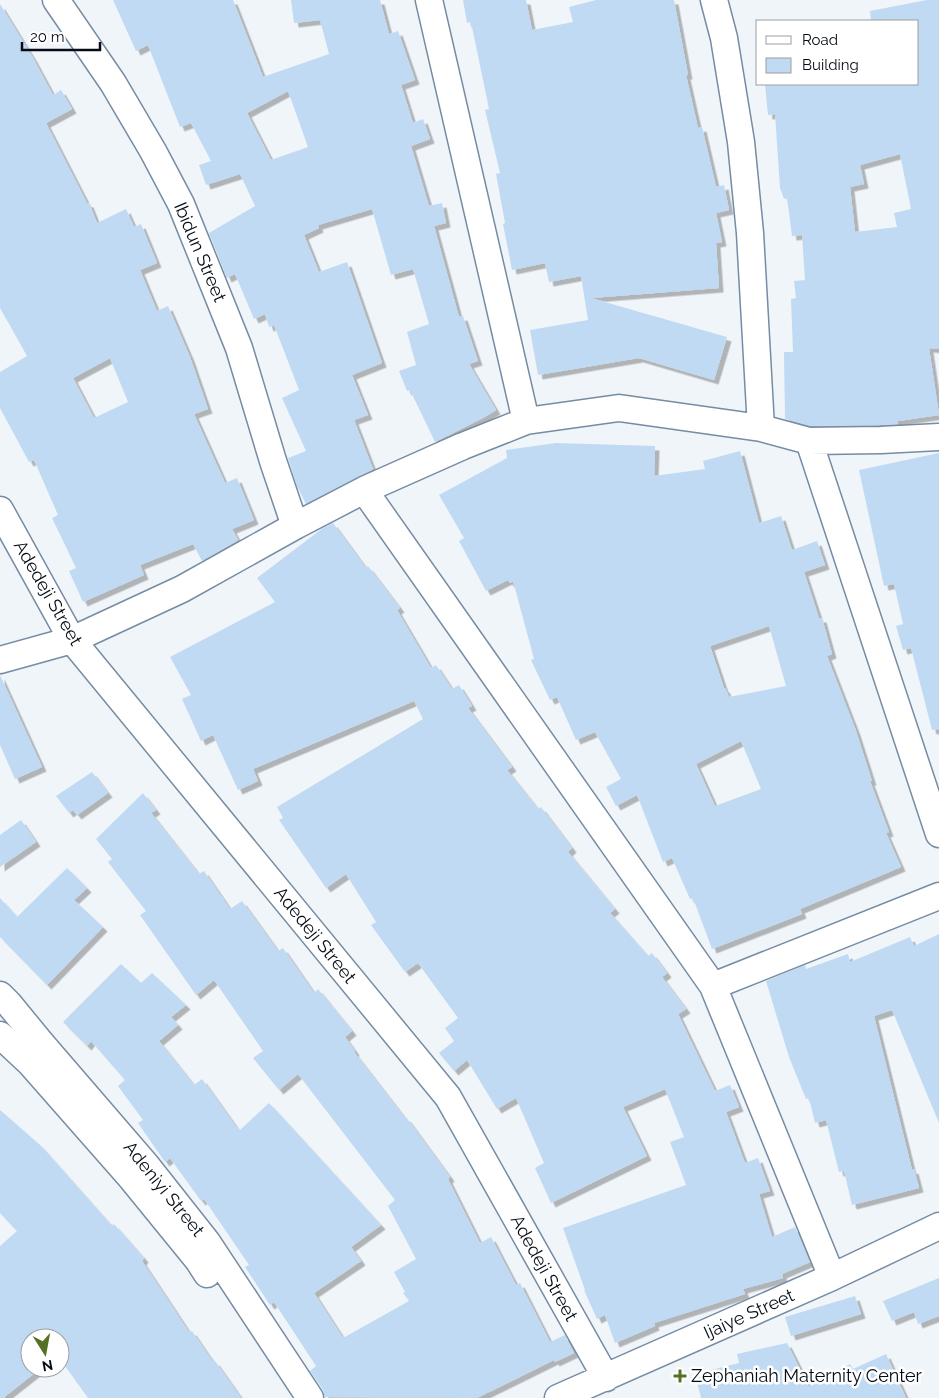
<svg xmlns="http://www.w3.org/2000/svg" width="939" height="1398" viewBox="0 0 939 1398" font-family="Raleway,sans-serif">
  <defs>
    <filter id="shadow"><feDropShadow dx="4.5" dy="4.5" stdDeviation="0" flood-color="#0004"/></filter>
  </defs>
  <rect width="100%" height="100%" fill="#f0f5fa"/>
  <path fill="#c1daf3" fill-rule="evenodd" filter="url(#shadow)" d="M 113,0 L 233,0 L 263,77 L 329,54 L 320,20 L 294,23 L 291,0 L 380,0 L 389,34 L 398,31 L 415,80 L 401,85 L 413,123 L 423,119 L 430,139 L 411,146 L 429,206 L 442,203 L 446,223 L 434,226 L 459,317 L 463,316 L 478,361 L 469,364 L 496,410 L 483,418 L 435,442 L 410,390 L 407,391 L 399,371 L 416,365 L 407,332 L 429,324 L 413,269 L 391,275 L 372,209 L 318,225 L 319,228 L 304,235 L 319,272 L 347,262 L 382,363 L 352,375 L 368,415 L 354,420 L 373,469 L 306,504 L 297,486 L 288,458 L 306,451 L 282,398 L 299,390 L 274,325 L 269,327 L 265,314 L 254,319 L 235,274 L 227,278 L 226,276 L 209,233 L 255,206 L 240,174 L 206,185 L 199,165 L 211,161 L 191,123 L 180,127 L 148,45 L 136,51 ZM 288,91 L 308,147 L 271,160 L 247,113 Z
    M 463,0 L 526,0 L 532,30 L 573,22 L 569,7 L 596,0 L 674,0 L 688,75 L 686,75 L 698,128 L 702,127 L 716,187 L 724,185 L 729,210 L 716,213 L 722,242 L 716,243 L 719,288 L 591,298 L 727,337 L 714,380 L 639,358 L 538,375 L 530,330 L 588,320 L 581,276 L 549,282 L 545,263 L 512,270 L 503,224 L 505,223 L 496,174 L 500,173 L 485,110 L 489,109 L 471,22 L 467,23 Z
    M 927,0 L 939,0 L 939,349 L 929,348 L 939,415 L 898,421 L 898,424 L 881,425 L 811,426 L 785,419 L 784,352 L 793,352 L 791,299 L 796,298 L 794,281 L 805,280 L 802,235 L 792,236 L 787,198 L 784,199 L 780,188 L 775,114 L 768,115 L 765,84 L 918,84 L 918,21 L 871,21 L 870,11 ZM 900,154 L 911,209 L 894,213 L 897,227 L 855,232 L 850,187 L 864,184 L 860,165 Z
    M 0,4 L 33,58 L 53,95 L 61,90 L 72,109 L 46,123 L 87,203 L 89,203 L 97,223 L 126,209 L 134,227 L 141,224 L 157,263 L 140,270 L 157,311 L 168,306 L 190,357 L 208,409 L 194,414 L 225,483 L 237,478 L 254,520 L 232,529 L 238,540 L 202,561 L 193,544 L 140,565 L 144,575 L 83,602 L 69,571 L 76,568 L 52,518 L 58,515 L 34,460 L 29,462 L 0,408 L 0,372 L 27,356 L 0,308 ZM 110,358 L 128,402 L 94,418 L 73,378 Z
    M 556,443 L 655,446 L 654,476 L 705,469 L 703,461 L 740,451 L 759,523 L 781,516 L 792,550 L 817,541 L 825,565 L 804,572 L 819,618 L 822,618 L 832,654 L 827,656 L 856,731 L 872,781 L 870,781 L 889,832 L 886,833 L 901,867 L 800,909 L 802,914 L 712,949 L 693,898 L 690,899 L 672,858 L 663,862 L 637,795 L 616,806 L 606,787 L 621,779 L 595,732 L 576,740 L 557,697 L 550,700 L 531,660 L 534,659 L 513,581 L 510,583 L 508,580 L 486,591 L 459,541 L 464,538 L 439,495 L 507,458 L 506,450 ZM 769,626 L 786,686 L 729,697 L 725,688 L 724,688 L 710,646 ZM 741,741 L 761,789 L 715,806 L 696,764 Z
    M 939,453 L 939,729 L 932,730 L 911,648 L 903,650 L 896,626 L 903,624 L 894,584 L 884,586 L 859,470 Z
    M 333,523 L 366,568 L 368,566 L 400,608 L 397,610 L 431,668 L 436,665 L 452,689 L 459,685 L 472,706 L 468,708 L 512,767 L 507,770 L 538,809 L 541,807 L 572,848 L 568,852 L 615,909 L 610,913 L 648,956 L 652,953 L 667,973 L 662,977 L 686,1009 L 678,1014 L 715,1091 L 730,1085 L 739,1107 L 726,1112 L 745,1163 L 758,1158 L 770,1191 L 759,1194 L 772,1237 L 795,1227 L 810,1262 L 782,1274 L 783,1278 L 743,1289 L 745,1294 L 654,1323 L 655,1326 L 615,1343 L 605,1315 L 597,1319 L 584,1290 L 585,1290 L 563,1228 L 686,1185 L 670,1142 L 684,1137 L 665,1089 L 623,1107 L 647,1156 L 551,1203 L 535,1168 L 544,1163 L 516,1098 L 497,1109 L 467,1060 L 454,1071 L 439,1053 L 454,1041 L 445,1028 L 458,1018 L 418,963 L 405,972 L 371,925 L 376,922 L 346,874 L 326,888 L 279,820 L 283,818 L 277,807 L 423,719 L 414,701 L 253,769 L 258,781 L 238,790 L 213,735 L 201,741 L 182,699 L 191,695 L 170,657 L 275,602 L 257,578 L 323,528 Z
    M 0,675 L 42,767 L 15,779 L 0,745 Z
    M 92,772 L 108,793 L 77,815 L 73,810 L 69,813 L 56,796 Z
    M 143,793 L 156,810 L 151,813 L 199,874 L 204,871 L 230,909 L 242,901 L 278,951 L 283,948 L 314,993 L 318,989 L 352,1031 L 345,1037 L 355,1051 L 354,1052 L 405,1118 L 406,1117 L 450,1177 L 448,1179 L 480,1243 L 491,1237 L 516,1285 L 520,1283 L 550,1342 L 565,1335 L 574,1353 L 555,1362 L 554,1360 L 477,1398 L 325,1397 L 323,1390 L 310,1371 L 316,1366 L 274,1302 L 270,1305 L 245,1267 L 249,1265 L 204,1199 L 201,1201 L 170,1158 L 165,1162 L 138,1123 L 143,1120 L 118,1086 L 125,1080 L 91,1041 L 87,1046 L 63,1022 L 121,964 L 141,983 L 152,973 L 186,1005 L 171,1017 L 178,1025 L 159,1041 L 194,1085 L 202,1079 L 237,1128 L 238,1127 L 240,1130 L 269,1103 L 381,1225 L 351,1247 L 361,1261 L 314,1293 L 343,1338 L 409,1301 L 403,1293 L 405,1292 L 394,1272 L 416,1259 L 388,1206 L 395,1200 L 298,1074 L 279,1090 L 253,1058 L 263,1051 L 214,980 L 196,995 L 140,915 L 146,911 L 108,862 L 112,859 L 96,839 Z
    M 21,820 L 36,842 L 0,867 L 0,835 Z
    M 67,868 L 87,888 L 74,900 L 103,927 L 47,985 L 0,937 L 0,898 L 17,917 Z
    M 939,934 L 939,1123 L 892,1010 L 874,1016 L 912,1170 L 914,1169 L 919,1188 L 852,1205 L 844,1171 L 839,1172 L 826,1120 L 815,1123 L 809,1098 L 806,1099 L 789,1057 L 766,981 L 805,965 L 806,969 L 848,954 L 850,962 L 910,937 L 914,946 Z
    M 0,1110 L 40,1145 L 112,1226 L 114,1224 L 144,1258 L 142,1261 L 189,1332 L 192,1331 L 213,1362 L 215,1361 L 241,1398 L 88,1398 L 60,1359 L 60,1338 L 30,1338 L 30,1368 L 41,1368 L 3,1398 L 0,1398 L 0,1246 L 17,1231 L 0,1213 Z
    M 939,1278 L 939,1316 L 918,1324 L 914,1312 L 892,1321 L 883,1301 Z
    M 855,1296 L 861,1314 L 791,1336 L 785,1317 Z
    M 787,1343 L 809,1387 L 850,1364 L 853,1369 L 886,1354 L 906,1398 L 701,1398 L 695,1374 L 739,1363 L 737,1354 Z"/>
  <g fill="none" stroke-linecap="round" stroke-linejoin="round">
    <defs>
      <path id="minor" d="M 56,0 L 113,83 L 153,151 L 181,204 L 239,348 L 273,461 L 295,526
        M 429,0 L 526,421
        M 714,0 L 724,38 L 741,142 L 750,233 L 761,428
        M 809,441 L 939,834
        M 364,490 L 713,986 L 832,1277
        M 0,510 L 72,640 L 448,1097 L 606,1378
        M 0,660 L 72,640 L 182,589 L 295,526 L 364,490 L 463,446 L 526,421 L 619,408 L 761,428 L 809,441 L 881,440 L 939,437
        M 713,986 L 939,896
        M 0,995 L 9,1004 L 41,1043 L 147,1166 L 207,1242 L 310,1398
        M 0,1035 L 30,1063 L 132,1179 L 198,1260 L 207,1274
        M 558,1398 L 832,1277 L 939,1226"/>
    </defs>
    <use href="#minor" stroke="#758ca4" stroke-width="29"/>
    <use href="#minor" stroke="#fff" stroke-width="26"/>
  </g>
  <path fill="#557124" stroke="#fff" stroke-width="2" d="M677.5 1368.5h5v5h5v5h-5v5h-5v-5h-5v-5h5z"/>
  <g text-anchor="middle" stroke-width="5" stroke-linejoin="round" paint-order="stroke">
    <g font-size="18" fill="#050c15" stroke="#fff">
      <text transform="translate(200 252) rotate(67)" y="6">Ibidun Street</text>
      <text transform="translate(48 593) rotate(60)" y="6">Adedeji Street</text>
      <text transform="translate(315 935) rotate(51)" y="6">Adedeji Street</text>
      <text transform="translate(164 1189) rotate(51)" y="6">Adeniyi Street</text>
      <text transform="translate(544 1268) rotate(61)" y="6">Adedeji Street</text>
      <text transform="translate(749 1314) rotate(-24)" y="6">Ijaiye Street</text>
    </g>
    <g font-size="18" fill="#050c15" stroke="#fff" text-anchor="start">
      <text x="691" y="1382">Zephaniah Maternity Center</text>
    </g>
  </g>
  <rect x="756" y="20" width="162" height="65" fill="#ffffff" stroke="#9b9ea1"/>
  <rect x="766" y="36" width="25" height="8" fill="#ffffff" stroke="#9b9ea1"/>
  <text x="802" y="45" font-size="15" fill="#050c15">Road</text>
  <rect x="766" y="58" width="25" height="15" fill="#c1daf3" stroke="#9b9ea1"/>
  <text x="802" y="70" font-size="15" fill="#050c15">Building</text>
  <g transform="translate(45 1353) rotate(169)"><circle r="24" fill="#ffffff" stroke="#9b9ea1"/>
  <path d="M0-4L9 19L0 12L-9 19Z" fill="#557124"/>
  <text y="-8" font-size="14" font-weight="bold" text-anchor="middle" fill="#050c15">N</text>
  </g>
  <path d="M22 42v8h78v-8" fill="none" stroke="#050c15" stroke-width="2.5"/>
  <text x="30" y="42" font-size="15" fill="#050c15" stroke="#ffffff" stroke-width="4" paint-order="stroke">20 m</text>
</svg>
